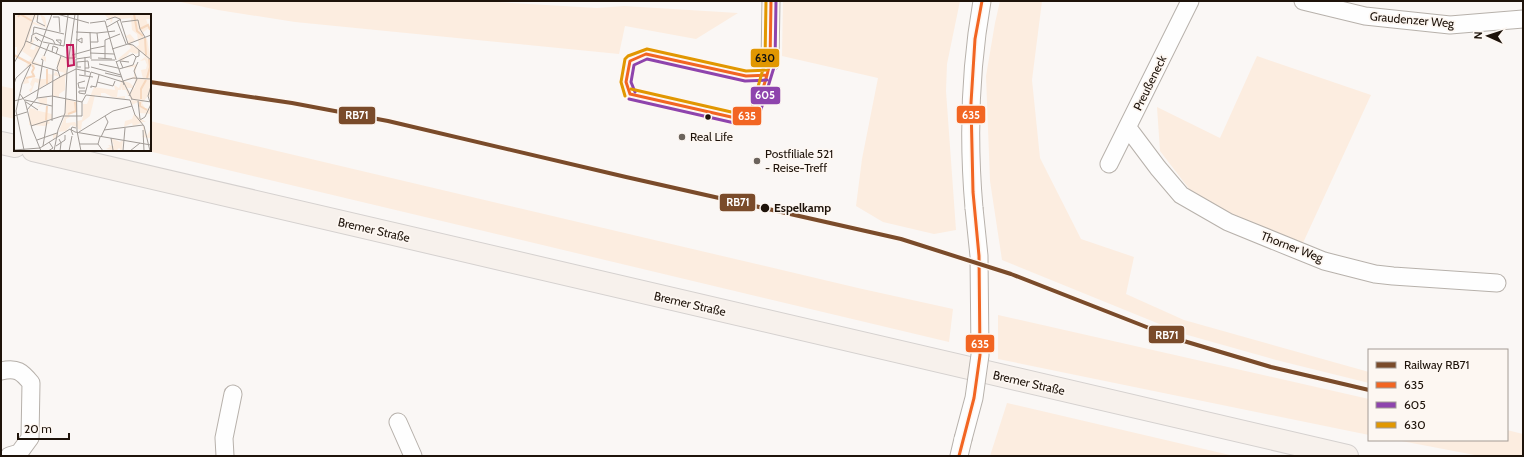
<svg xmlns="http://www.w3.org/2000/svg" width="1524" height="457" viewBox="0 0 1524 457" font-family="Cabin,sans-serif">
  <rect width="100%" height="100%" fill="#faf7f5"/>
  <path fill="#fcede0" d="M 176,1 L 479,1 L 597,8 L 624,6 L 738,13 L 696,39 L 625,26 L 619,54 L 295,22 L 218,10 Z
    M 783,1 L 960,1 L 947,64 L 946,91 L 956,230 L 934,234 L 883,222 L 856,206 L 862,159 L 878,78 L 782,56 Z
    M 1000,1 L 1042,1 L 1032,80 L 1040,158 L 1081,239 L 1134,257 L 1126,294 L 1184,320 L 1369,372 L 1369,383 L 1276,360 L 1184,334 L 1002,260 L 990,181 L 986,76 L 995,23 Z
    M 1257,56 L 1371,95 L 1302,245 L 1230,213 L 1190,190 L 1160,151 L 1157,107 L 1220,138 Z
    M 1,86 L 15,89 L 15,119 L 1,116 Z
    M 150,121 L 858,288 L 953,309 L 949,342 L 144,150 L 150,150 Z
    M 998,315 L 1369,399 L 1369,435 L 998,359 Z
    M 1007,403 L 1234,456 L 990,456 Z
    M 1507,430 L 1523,434 L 1523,456 L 1480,456 L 1396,440 L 1507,440 Z"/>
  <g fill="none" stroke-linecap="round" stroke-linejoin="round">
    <defs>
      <path id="minor" d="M 1303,1 L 1365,16 L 1450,25 L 1523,19
        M 770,63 L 771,1
        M 1128,128 L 1158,168 L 1181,195 L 1228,222 L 1324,261 L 1375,274 L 1393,276 L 1497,283
        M 1109,164 L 1190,1
        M 974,208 C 968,139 970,69 982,1
        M 1,371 C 17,367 22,372 31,383 L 30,438 L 19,453 L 9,456
        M 398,422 L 413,456
        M 225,456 L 224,438 L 233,394
        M 959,456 L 963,439"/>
      <path id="primary" d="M 1,143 L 15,146
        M 33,150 L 1347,456"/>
    </defs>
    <use href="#minor" stroke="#b7b1ab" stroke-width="19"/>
    <use href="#primary" stroke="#d5d1cf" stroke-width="24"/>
    <use href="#minor" stroke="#fefefe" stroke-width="17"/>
    <use href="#primary" stroke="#f7f1ec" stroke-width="22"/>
    <defs>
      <path id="minor-bridge" d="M 963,439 L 974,398 L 980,355 L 979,256 L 974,208"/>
    </defs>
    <use href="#minor-bridge" stroke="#b7b1ab" stroke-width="19" stroke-linecap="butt"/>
    <use href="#minor-bridge" stroke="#fefefe" stroke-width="17"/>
    <defs>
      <path id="bus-1" d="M 646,54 L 746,76 L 767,75 L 756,112 L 740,119 L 630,94 L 626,82 L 630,61 Z
        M 767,75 L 770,63 L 771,1
        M 959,456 L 974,398 L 980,355 L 979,256 L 973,192 L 971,103 L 975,39 L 982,1"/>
      <path id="bus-2" d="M 635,92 L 631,82 L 634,65 L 647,59 L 745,81 L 767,80
        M 629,99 L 739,124 L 759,116 L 775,64 L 776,1"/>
      <path id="bus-3" d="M 631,89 L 740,114 L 752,108 L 765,62 L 766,1
        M 625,96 L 621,82 L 625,59 L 628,56 L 647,49 L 746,71 L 767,70"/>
    </defs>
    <use href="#bus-1" stroke="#fdf7f2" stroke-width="6"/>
    <use href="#bus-2" stroke="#fdf7f2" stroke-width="6"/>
    <use href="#bus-3" stroke="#fdf7f2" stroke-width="6"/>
    <use href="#bus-1" stroke="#f26522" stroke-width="3"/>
    <use href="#bus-2" stroke="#8e44ad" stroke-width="3"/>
    <use href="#bus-3" stroke="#e19701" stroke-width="3"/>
    <defs>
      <path id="rail-1" d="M 150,82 L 292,103 L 388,121 L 626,177 L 901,239 L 1011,274 L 1177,339 L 1271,367 L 1369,390"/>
    </defs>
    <use href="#rail-1" stroke="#fdf7f2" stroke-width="7"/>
    <use href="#rail-1" stroke="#7a4b2a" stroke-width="4"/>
  </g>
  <g fill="#1e130a" stroke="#fdf7f2" stroke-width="1.5">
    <circle cx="708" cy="117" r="3.5"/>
    <circle cx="765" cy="208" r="5"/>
  </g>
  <g fill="#6b635c" stroke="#fdf7f2" stroke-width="1.5">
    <circle cx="682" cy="137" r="4"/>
    <circle cx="757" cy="161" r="4"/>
  </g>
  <g text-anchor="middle" stroke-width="3.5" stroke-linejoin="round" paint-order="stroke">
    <g font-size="12" fill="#1e130a" stroke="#fdf7f2">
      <text transform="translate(1412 20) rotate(5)" y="4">Graudenzer Weg</text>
      <text transform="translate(1150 83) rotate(-64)" y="4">Preußeneck</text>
      <text transform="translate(374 230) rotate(13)" y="4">Bremer Straße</text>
      <text transform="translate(1292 247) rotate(21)" y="4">Thorner Weg</text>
      <text transform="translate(690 304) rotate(13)" y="4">Bremer Straße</text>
      <text transform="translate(1029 383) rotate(13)" y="4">Bremer Straße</text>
    </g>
    <g font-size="12" fill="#1e130a" stroke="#fdf7f2" text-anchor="start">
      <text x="690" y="141">Real Life</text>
      <text x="765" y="158">Postfiliale 521<tspan x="765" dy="14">- Reise-Treff</tspan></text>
    </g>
    <g font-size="12" font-weight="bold" fill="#1e130a" stroke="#fdf7f2" text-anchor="start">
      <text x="774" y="212">Espelkamp</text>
    </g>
  </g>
  <g transform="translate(14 14)">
    <rect width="137" height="137" fill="#faf7f5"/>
    <path d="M 0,0 L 23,0 L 22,3 L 28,6 L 22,4 L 18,7 L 31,13 L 26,0 L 31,3 L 33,14 L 19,10 L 14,27 L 17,28 L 20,21 L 26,23 L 20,22 L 19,26 L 27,29 L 20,27 L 16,35 L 20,36 L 22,32 L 26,33 L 24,39 L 32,43 L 32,48 L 27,44 L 29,42 L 24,39 L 19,47 L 28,51 L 21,51 L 20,54 L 18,51 L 12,53 L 14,49 L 10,52 L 18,44 L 8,37 L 3,43 L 3,33 L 0,33 ZM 90,0 L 137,0 L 137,5 L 132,5 L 135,14 L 128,19 L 133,25 L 137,46 L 137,85 L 134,82 L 128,89 L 131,94 L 137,95 L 137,100 L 126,99 L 124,88 L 118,91 L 117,86 L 124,87 L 116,85 L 115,82 L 119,74 L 112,74 L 116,77 L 114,82 L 112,76 L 108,76 L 108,72 L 107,76 L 104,76 L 103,83 L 111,82 L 111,85 L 98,83 L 91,79 L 87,79 L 87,82 L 81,81 L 76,102 L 68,108 L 67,116 L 64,115 L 63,111 L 63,113 L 57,111 L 52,117 L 44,118 L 44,121 L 46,120 L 39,125 L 39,120 L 44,119 L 51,102 L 52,85 L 63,88 L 63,98 L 54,100 L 56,103 L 52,105 L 52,109 L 61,108 L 63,111 L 63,107 L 68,106 L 69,102 L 69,90 L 73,90 L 80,73 L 101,76 L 100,71 L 105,74 L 107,68 L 104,65 L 116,69 L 121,74 L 121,65 L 111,65 L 120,63 L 120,53 L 108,54 L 105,48 L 108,54 L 123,50 L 121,61 L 123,65 L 129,65 L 127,56 L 132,55 L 133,51 L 131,46 L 126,47 L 131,43 L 128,37 L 122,40 L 116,38 L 109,47 L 104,45 L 117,34 L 113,27 L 116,26 L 113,25 L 115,24 L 112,24 L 110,18 L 112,22 L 116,20 L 121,26 L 116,30 L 122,33 L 125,31 L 123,20 L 118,16 L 117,4 L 107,5 L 99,3 L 98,8 L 92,11 L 97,8 L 96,5 L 92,7 L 95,5 ZM 58,41 L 62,41 L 62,44 L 56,46 L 51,65 L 51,76 L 45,80 L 45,83 L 39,82 L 39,67 L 51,59 L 44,57 L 43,49 L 46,42 L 54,45 ZM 42,57 L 46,63 L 39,61 L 38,67 L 24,75 L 24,69 L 21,68 L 17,79 L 15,76 L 18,73 L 16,70 L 19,63 L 14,64 L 15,69 L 9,70 L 11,64 L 19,62 L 20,58 L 21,64 L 25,65 L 32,65 L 32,59 L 39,61 ZM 33,83 L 33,91 L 29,90 L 21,96 L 38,100 L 38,105 L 34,105 L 36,109 L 31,112 L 15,111 L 15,94 L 22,95 L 27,90 L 23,85 ZM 120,100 L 132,108 L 128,108 L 133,122 L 137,114 L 136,124 L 128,123 L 130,120 L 128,109 L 119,112 L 118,109 L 110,113 L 111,107 L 118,105 ZM 97,124 L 106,128 L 109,126 L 108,137 L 105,134 L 102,137 L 92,135 L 96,133 L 94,131 L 100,132 Z" fill="#fcede0"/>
    <path fill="none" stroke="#f6d8bf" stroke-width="2" d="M 120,0 L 123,17 L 129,22M 4,3 L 6,0 L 18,7M 126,15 L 134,11 L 136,16M 131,24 L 132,41M 0,41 L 17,50M 12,64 L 20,62 L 18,58 L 20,54 L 18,51M 133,64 L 136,53 L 135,45M 33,70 L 33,55M 127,85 L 127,75 L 132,66M 126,88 L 126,92 L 133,96M 54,100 L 62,97 L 61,88M 32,106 L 33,92"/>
    <path fill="none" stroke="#a29c97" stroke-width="1" d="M 24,0 L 23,8 L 31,12M 43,0 L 75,9M 39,3 L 45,3 L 46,18M 92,6 L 101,3 L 106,5 L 114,30M 91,7 L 102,46M 103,7 L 112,30M 108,8 L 124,6 L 126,15 L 131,23M 76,9 L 91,7M 93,13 L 107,5M 62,18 L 83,19 L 101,17M 76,18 L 77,45M 19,20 L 20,13 L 50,20M 62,25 L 68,29 L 68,24 L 64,26M 12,27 L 26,33M 24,27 L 21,23 L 28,28M 17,28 L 18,21 L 22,19 L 39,26 L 41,30M 29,28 L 50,32M 76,28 L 84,28 L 83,19M 114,30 L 137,21M 46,32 L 47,28 L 47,26 L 42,26 L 47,30M 50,32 L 54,1M 26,33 L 18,49 L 44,57M 26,33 L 53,44 L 61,44M 26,33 L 38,0M 76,35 L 91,32M 98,35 L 114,30 L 119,31 L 125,36 L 125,42 L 122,43M 125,36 L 137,46M 38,38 L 39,32 L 44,34 L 42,40M 76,39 L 100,40M 58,41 L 76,36M 30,42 L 35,30M 62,44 L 64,0M 84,44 L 98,45M 91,44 L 91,26 L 106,20M 62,45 L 63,117 L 67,137M 62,45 L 76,43M 77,46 L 101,46M 102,47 L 109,67M 102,48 L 119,40 L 122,43M 0,49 L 10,32 L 21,0M 85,50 L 104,54M 67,53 L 63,53 L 63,48 L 74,47 L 75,54 L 71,54M 77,53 L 107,61M 109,54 L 106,47 L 115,48M 105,55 L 119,51 L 122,43M 77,58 L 109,68M 91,59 L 108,63M 65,61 L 79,63M 71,61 L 71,43M 46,63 L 62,55 L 76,58M 109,67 L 119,64 L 137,65M 83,68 L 99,72 L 101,67M 0,70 L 2,64 L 17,50M 110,71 L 109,67 L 118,85M 71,74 L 65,74 L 64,69 L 71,67M 77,74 L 77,72 L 82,73 L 85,61M 72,77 L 65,77 L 65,79 L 71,80 L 77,58M 6,80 L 11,87 L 18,115 L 27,137M 115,82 L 123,65 L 120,57 L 124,48M 23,84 L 38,82 L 68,88 L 72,81 L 116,86 L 121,101 L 130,112 L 136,137M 117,85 L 137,88M 11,86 L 38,92M 0,87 L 8,85 L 46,63 L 43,54 L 47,42M 124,87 L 126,105M 12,88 L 24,96M 136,88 L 134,82 L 137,72M 13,96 L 23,84 L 29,46 L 27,45M 0,102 L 13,98M 126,106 L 131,103 L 137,90M 38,107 L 39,55M 17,112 L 48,102 L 68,102 L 68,88M 90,116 L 129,111M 129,116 L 130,137M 65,118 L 99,97 L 118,92M 59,121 L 57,116 L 58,113 L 62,114M 86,123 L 84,130 L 89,137M 87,123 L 94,108 L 91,102M 97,124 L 99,136M 45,125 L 47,129 L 46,137M 23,126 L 43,119M 66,130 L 84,130M 29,132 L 33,107M 42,132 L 51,126 L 51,121M 0,136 L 26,134 L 56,115 L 61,118 L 137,131M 10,136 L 2,97 L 8,70 L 17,50M 34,137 L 39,134 L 35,128M 40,137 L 44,116 L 51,99 L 53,57 L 61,0M 55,137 L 58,122M 109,137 L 111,114M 116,137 L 126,129"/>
    <path fill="#c2185b" fill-opacity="0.15" stroke="#c2185b" stroke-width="2" d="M 53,31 L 59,31 L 60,51 L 54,52 Z"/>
    <rect width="137" height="137" fill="none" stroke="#1e130a" stroke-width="2"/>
  </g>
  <g stroke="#fdf7f2" stroke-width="1.5">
    <rect x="750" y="48" width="30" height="20" rx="4" fill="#e19701"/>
    <rect x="750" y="86" width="31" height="19" rx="4" fill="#8e44ad"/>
    <rect x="956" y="105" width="30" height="19" rx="4" fill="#f26522"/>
    <rect x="338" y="106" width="38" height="19" rx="4" fill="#7a4b2a"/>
    <rect x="732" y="106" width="30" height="20" rx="4" fill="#f26522"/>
    <rect x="719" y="193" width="37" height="19" rx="4" fill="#7a4b2a"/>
    <rect x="1148" y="325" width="37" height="19" rx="4" fill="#7a4b2a"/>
    <rect x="965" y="334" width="30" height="19" rx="4" fill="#f26522"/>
  </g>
  <g font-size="11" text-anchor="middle" font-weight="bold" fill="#fff">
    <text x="765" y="99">605</text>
    <text x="971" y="119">635</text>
    <text x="357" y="119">RB71</text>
    <text x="747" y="120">635</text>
    <text x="738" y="206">RB71</text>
    <text x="1167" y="339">RB71</text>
    <text x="980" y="348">635</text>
  </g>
  <g font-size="11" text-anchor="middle" font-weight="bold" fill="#111">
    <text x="765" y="62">630</text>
  </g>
  <rect width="1524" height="457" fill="none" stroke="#1e130a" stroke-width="4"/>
  <rect x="1368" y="349" width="140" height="92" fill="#fdf7f2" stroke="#a49c95"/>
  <rect x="1376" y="362" width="20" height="6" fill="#7a4b2a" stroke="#a49c95"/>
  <text x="1404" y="369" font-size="12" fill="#1e130a">Railway RB71</text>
  <rect x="1376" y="382" width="20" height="6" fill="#f26522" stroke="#a49c95"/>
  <text x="1404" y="389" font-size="12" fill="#1e130a">635</text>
  <rect x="1376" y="402" width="20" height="6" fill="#8e44ad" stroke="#a49c95"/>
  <text x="1404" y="409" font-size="12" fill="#1e130a">605</text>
  <rect x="1376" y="422" width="20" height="6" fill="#e19701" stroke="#a49c95"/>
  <text x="1404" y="429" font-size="12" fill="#1e130a">630</text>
  <g transform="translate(1488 36) rotate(273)" stroke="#fdf7f2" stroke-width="3" paint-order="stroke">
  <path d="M0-3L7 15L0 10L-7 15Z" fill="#1e130a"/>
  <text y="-6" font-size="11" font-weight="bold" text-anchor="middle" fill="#1e130a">N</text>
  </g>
  <path d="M18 433v6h51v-6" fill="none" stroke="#1e130a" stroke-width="2"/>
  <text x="24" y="433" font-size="12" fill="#1e130a" stroke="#fdf7f2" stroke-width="3" paint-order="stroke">20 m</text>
</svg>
